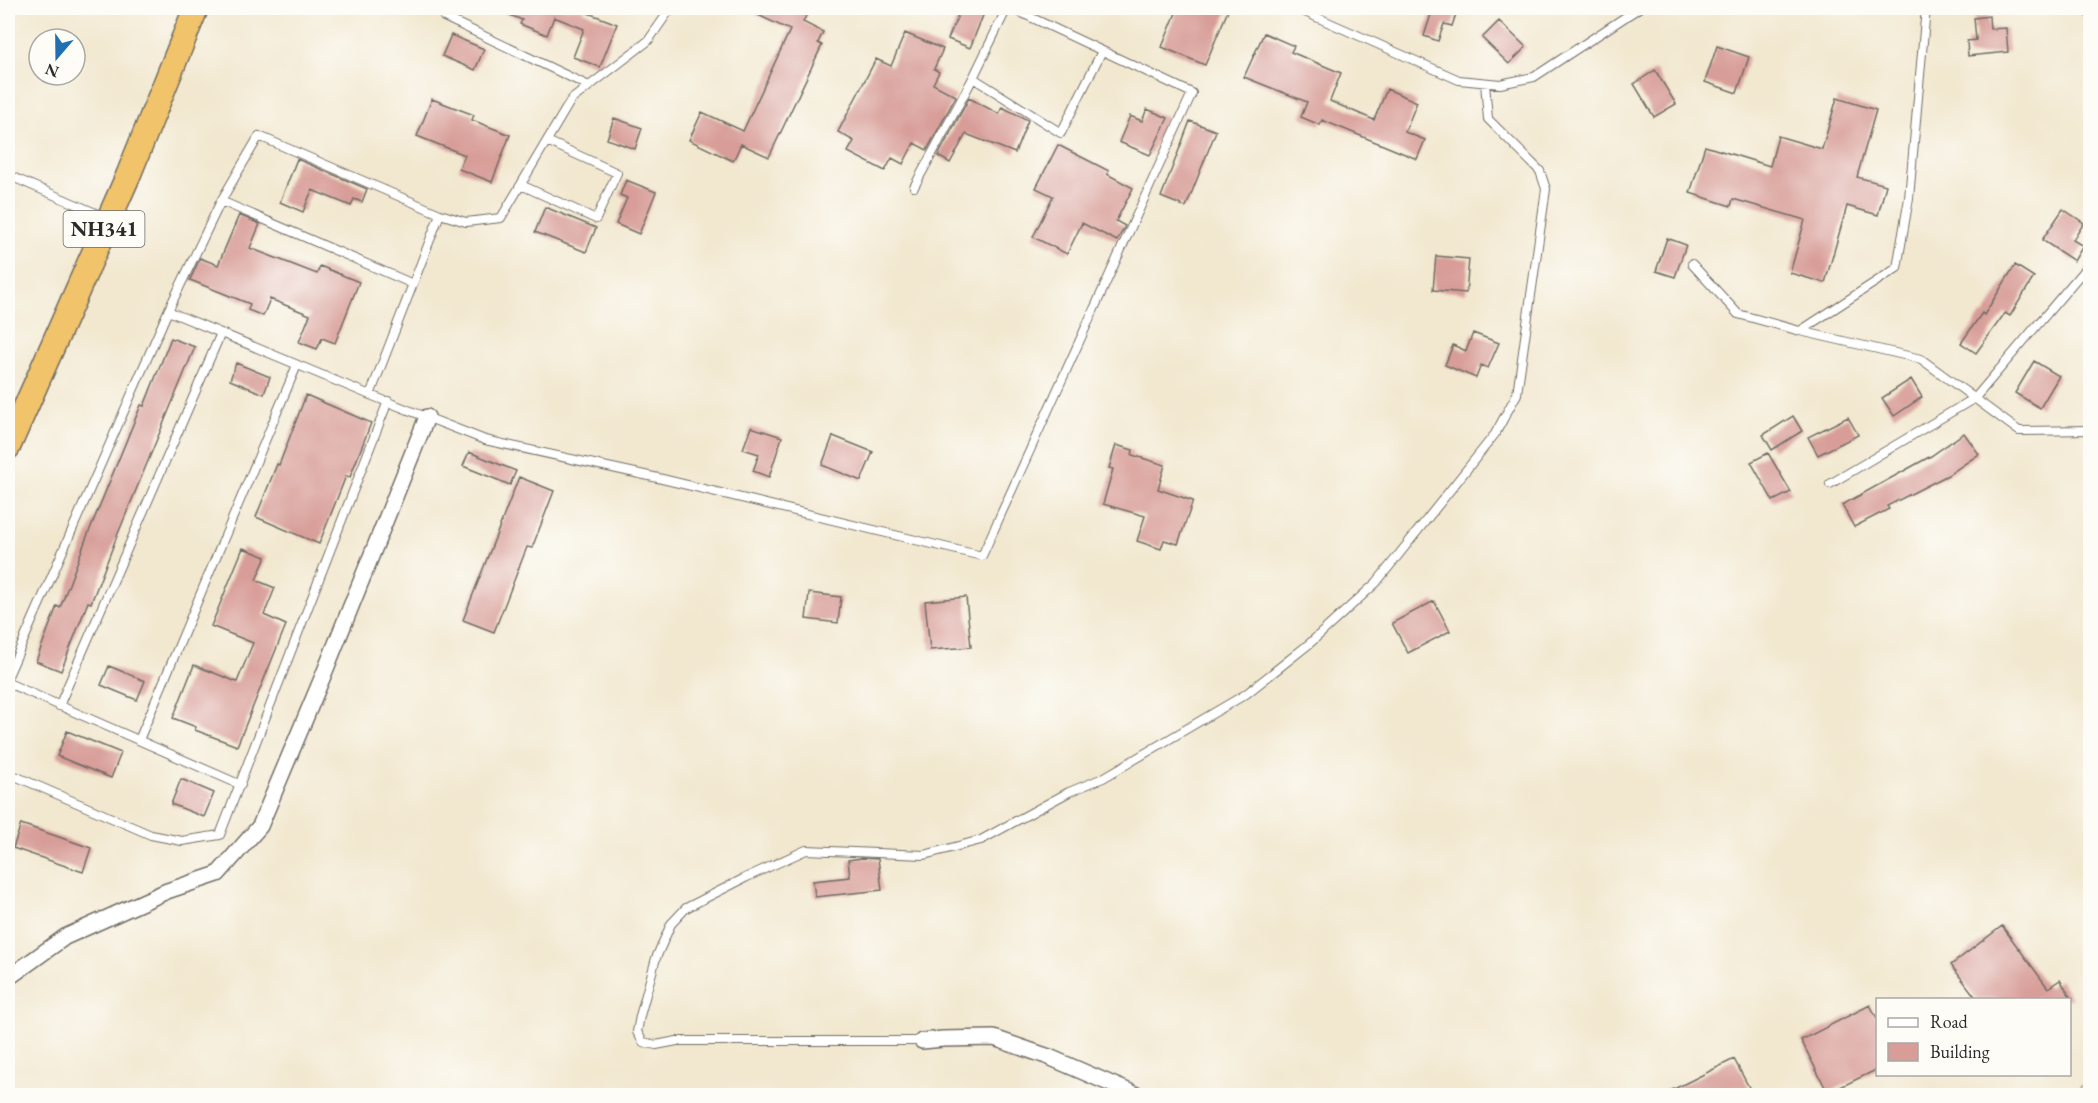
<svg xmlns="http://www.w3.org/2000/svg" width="2098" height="1103" viewBox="0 0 2098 1103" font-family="'EB Garamond',serif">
  <rect width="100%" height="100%" fill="#fdfcf7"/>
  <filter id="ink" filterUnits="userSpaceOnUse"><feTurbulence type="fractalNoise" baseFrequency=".0167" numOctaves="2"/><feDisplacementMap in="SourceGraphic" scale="12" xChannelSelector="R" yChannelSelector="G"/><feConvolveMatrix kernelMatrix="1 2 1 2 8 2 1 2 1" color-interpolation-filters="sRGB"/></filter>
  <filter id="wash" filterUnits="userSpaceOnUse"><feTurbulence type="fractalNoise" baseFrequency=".008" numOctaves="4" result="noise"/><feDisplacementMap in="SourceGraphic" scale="24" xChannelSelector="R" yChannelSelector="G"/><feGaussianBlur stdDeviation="1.35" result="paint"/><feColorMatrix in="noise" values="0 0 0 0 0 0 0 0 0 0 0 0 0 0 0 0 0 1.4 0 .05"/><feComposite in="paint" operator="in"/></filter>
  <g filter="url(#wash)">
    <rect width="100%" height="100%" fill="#f2e8d0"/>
    <g id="blocks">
      <path fill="#d89d98" d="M 493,8 L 584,8 L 583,11 L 617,24 L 600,67 L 573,57 L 584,29 L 554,17 L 547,35 L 520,24 L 522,20 Z
        M 743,8 L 810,8 L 803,22 L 823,32 L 818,43 L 822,45 L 769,157 L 741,144 L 733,161 L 689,140 L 702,112 L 743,131 L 790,30 Z
        M 961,8 L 986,8 L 970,48 L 948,39 Z
        M 1178,8 L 1229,8 L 1205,65 L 1162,47 Z
        M 1433,8 L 1458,8 L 1452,26 L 1444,24 L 1438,41 L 1424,36 Z
        M 1989,16 L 1990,29 L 2006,28 L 2008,52 L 1968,56 L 1967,41 L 1976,40 L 1974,18 Z
        M 1499,21 L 1526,47 L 1509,64 L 1482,38 Z
        M 905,33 L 943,49 L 934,69 L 939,72 L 933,84 L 956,96 L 927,150 L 914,143 L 903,164 L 892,158 L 885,171 L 848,152 L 854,141 L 838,132 L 876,59 L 891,66 Z
        M 1264,33 L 1294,46 L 1291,52 L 1341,73 L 1330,101 L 1374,120 L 1387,89 L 1417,102 L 1405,132 L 1425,140 L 1417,159 L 1322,120 L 1320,125 L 1301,117 L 1307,102 L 1244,77 Z
        M 451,35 L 484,49 L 475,70 L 442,56 Z
        M 1717,46 L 1749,57 L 1737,93 L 1705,82 Z
        M 1655,70 L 1676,104 L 1654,117 L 1634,84 Z
        M 969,98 L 999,114 L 1002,107 L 1028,120 L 1015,153 L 966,134 L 950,163 L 938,156 Z
        M 1837,98 L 1876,110 L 1857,177 L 1886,185 L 1878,215 L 1847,206 L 1825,283 L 1790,273 L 1805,220 L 1733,199 L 1731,206 L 1690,193 L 1705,146 L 1770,166 L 1778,136 L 1822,149 Z
        M 432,99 L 474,115 L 472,120 L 510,135 L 492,182 L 459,169 L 465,155 L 417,136 Z
        M 1147,109 L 1168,118 L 1150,155 L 1119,142 L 1130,116 L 1142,121 Z
        M 614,118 L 642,128 L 635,149 L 607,139 Z
        M 1190,121 L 1216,131 L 1186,207 L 1161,197 Z
        M 1058,145 L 1109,171 L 1107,174 L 1133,188 L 1116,221 L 1125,226 L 1117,241 L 1082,223 L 1067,254 L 1033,237 L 1053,196 L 1036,188 Z
        M 297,159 L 367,189 L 362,202 L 354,199 L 351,206 L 312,190 L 303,212 L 280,202 Z
        M 626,180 L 656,192 L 639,234 L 616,224 L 627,198 L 620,195 Z
        M 545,207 L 596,228 L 586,252 L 535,232 Z
        M 2063,209 L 2084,223 L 2073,240 L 2083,246 L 2074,261 L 2042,240 Z
        M 239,215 L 260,224 L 250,248 L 317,274 L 320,266 L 359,282 L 335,343 L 322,338 L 317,349 L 299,342 L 310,315 L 270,299 L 263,316 L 248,310 L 250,304 L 190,280 L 200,258 L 218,265 Z
        M 1667,238 L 1686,245 L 1675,277 L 1656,271 Z
        M 1436,256 L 1469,259 L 1466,293 L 1433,290 Z
        M 2015,265 L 2034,277 L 2010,316 L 2005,313 L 1976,353 L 1961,343 L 1982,313 L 1984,315 Z
        M 1473,333 L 1499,343 L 1488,368 L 1481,365 L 1476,378 L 1445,365 L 1453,345 L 1466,351 Z
        M 171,338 L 195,347 L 117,536 L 91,603 L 88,602 L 61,671 L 36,661 L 57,606 L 60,608 L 86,539 L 141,405 L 144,406 Z
        M 2034,361 L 2059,376 L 2040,408 L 2015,393 Z
        M 236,363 L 270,377 L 264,394 L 230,380 Z
        M 1911,379 L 1922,397 L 1894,416 L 1882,398 Z
        M 306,395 L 371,423 L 350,477 L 346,476 L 319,544 L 256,517 L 277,464 L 279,465 Z
        M 1793,416 L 1802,431 L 1772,450 L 1763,435 Z
        M 1848,417 L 1858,435 L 1818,455 L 1808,437 Z
        M 751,427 L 782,437 L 769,477 L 753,471 L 759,454 L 743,449 Z
        M 1964,433 L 1979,454 L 1948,475 L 1887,506 L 1889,509 L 1854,527 L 1842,505 L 1931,456 Z
        M 833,436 L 873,452 L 861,481 L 822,465 Z
        M 1116,445 L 1133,450 L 1132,455 L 1165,465 L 1158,489 L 1193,501 L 1178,544 L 1164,540 L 1161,549 L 1137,541 L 1145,516 L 1103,504 L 1113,469 L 1109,468 Z
        M 469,452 L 516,471 L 510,485 L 463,466 Z
        M 1768,453 L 1791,492 L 1773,501 L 1751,462 Z
        M 519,477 L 554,491 L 532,548 L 527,547 L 494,632 L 463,620 Z
        M 243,548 L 266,557 L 256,580 L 275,588 L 264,615 L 286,625 L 237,746 L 195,730 L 196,727 L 173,718 L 194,665 L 237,682 L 253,643 L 211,626 Z
        M 809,593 L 841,597 L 838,623 L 806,619 Z
        M 966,597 L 971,647 L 930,650 L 925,601 Z
        M 1434,601 L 1450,631 L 1408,653 L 1392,623 Z
        M 109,666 L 145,681 L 137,700 L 101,685 Z
        M 67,731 L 121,753 L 111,778 L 57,756 Z
        M 181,779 L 214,793 L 204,817 L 171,804 Z
        M 21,824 L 91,848 L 83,872 L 13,848 Z
        M 862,858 L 878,859 L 882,890 L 815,897 L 813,881 L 850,877 L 848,860 Z
        M 2002,926 L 2048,988 L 2060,980 L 2072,999 L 1977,999 L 1951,965 Z
        M 1870,1005 L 1878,1020 L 1878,1069 L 1828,1093 L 1801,1040 Z
        M 1734,1059 L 1753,1095 L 1662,1095 Z"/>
    </g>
  </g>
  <g filter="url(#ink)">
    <use href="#blocks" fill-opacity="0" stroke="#716d65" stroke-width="1.5"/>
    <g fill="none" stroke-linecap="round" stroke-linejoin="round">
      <defs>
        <path id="service" d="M 1296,8 L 1459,80 L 1500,84 L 1534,77 L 1639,8
          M 2088,8 L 2090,15
          M 444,17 L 589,86
          M 973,78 L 1061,133 L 1102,51
          M 8,175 L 107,218
          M 521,185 L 596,219 L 617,173 L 547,141
          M 914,187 L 973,78 L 1007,8
          M 221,201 L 413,284
          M 1692,264 L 1738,314 L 1800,331 L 1897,268 L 1909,198 L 1926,8
          M 168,311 L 370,395 L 485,440 L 658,478 L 982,556 L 1192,93 L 1011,8
          M 1800,331 L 1921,359 L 2019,431 L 2090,430
          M 370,395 L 440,214
          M 1830,484 L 1975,398 L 2090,263
          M 8,676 L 168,311 L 221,201 L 259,136 L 440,214 L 466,222 L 501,218 L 571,100 L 648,41 L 671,8
          M 8,683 L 241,785
          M 59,706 L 221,333
          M 139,740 L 297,365
          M 8,773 L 151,835 L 182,841 L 220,835 L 388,401
          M 922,1041 L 677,1041 L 656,1045 L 643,1042 L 637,1032 L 640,1016 L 656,958 L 671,924 L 686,908 L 747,877 L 806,850 L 924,855 L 981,840 L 1069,792 L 1103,778 L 1246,694 L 1309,644 L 1376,583 L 1495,434 L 1517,394 L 1546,189 L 1540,171 L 1488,119 L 1485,83
          M 2080,1096 L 2090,1085"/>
        <path id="minor" d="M 8,978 L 65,937 L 167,891 L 218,874 L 260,826 L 323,676 L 427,417
          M 922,1041 L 943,1039 L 994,1038 L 1049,1057 L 1139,1096"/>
        <path id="trunk" d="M 8,447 L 128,176 L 196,8"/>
      </defs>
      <use href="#service" stroke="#716d65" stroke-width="10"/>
      <use href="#minor" stroke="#716d65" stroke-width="18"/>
      <use href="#trunk" stroke="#716d65" stroke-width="27"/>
      <use href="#service" stroke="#fff" stroke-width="8"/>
      <use href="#minor" stroke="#fff" stroke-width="15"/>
      <use href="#trunk" stroke="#f1c36a" stroke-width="24"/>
    </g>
  </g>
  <g text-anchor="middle" stroke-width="4.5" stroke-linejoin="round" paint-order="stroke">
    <rect fill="#fdfcf7" stroke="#6a6a68" stroke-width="1.5" x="63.5" y="211" width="81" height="36" rx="4.5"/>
    <g font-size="21" font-weight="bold" fill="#2b2b2b">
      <text x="104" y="236">NH341</text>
    </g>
  </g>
  <rect width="2098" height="1103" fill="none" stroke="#fdfcf7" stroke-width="30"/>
  <rect x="1876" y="998" width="195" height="78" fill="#fdfcf7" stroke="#a9a8a5" stroke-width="1.5"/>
  <rect x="1888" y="1018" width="30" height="9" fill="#ffffff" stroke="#a9a8a5" stroke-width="1.5"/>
  <text x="1930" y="1028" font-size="18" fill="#2b2b2b">Road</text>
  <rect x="1888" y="1043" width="30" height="18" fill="#d89d98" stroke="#a9a8a5" stroke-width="1.5"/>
  <text x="1930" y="1058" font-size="18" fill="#2b2b2b">Building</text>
  <g transform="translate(57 57) rotate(200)"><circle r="28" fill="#fdfcf7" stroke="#a9a8a5" stroke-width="1.5"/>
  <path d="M0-4.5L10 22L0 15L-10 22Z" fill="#1f6fb2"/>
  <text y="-9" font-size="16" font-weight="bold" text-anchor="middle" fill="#2b2b2b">N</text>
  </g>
</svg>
